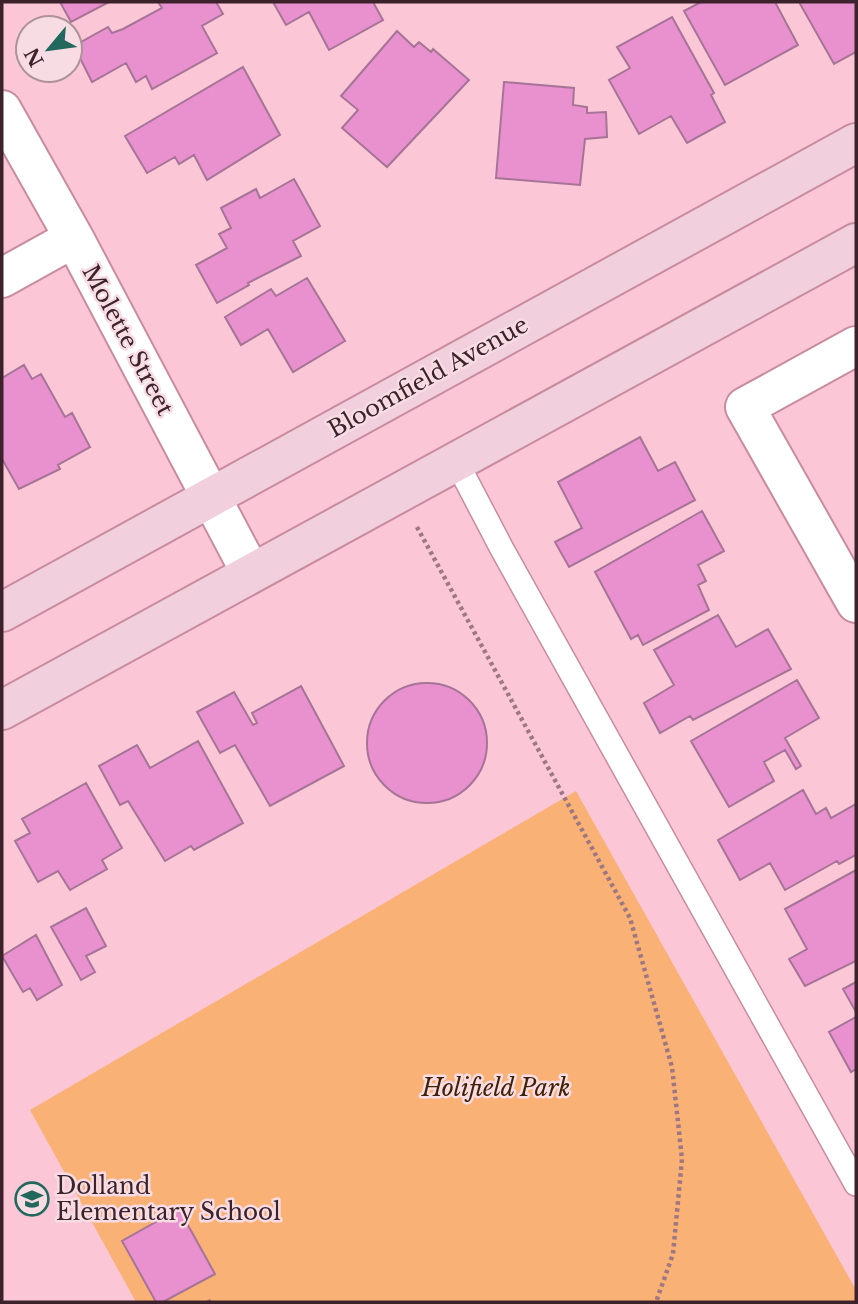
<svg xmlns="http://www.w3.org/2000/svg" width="858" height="1304" viewBox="0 0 858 1304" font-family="'Libre Baskerville',serif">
  <rect width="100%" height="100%" fill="#fbc7d6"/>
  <path fill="#fab176" d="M 576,791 L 856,1290 L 856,1302 L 136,1302 L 30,1110 Z"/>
  <path fill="#e990ce" stroke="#a67496" stroke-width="2" d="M 60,2 L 109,2 L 71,22 Z
    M 158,2 L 216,2 L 223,14 L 202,26 L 217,53 L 152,89 L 146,76 L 136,82 L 126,63 L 92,82 L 74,46 L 108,27 L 112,33 L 123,29 L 162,8 Z
    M 273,2 L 373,2 L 383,20 L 329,50 L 309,12 L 286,25 Z
    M 701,2 L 775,2 L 798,45 L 725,85 L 684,11 Z
    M 799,2 L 856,2 L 856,52 L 834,64 Z
    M 672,17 L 714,93 L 711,95 L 725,122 L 687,143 L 671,116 L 639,134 L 609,80 L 630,68 L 617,47 Z
    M 397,31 L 414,47 L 419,42 L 431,52 L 433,49 L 469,80 L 387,167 L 342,128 L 358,110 L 341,96 Z
    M 243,67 L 280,135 L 207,180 L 194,155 L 179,164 L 175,157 L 147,173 L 125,136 Z
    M 504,82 L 574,88 L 573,105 L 587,107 L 587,113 L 606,112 L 607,137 L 585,139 L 580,185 L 496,178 Z
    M 294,179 L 320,226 L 293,241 L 301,256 L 248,283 L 249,285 L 217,303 L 196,265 L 227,248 L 219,234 L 231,228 L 221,208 L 256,189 L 260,198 Z
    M 307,278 L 345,341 L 293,372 L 268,329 L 241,345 L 225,317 L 271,289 L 276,296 Z
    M 24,365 L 32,379 L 41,374 L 65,417 L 72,413 L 90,447 L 58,465 L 60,469 L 19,489 L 2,459 L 2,378 Z
    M 640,437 L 658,471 L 675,462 L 695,500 L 569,567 L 555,542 L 582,528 L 558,482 Z
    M 702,511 L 724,551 L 698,565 L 706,581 L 698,585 L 709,610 L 643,645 L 638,635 L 631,639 L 595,572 Z
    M 718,615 L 736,647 L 768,629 L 791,669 L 693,720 L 690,716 L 660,733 L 644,703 L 674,685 L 654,650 Z
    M 797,680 L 819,718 L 785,738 L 801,766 L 796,769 L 785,750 L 764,762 L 774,781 L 729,807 L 691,741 Z
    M367 743a60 60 0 1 1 120 0a60 60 0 1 1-120 0Z
    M 301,686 L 344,766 L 270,806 L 235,745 L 220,753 L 197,712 L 234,692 L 253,725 L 257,723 L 252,713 Z
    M 198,741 L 243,823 L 194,850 L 191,846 L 165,861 L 128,801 L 120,805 L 99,766 L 137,745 L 150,768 Z
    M 86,783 L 122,848 L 102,860 L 107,869 L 70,890 L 58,871 L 38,882 L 15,841 L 30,833 L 22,819 Z
    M 803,790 L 816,814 L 826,808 L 831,818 L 856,804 L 856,855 L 839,864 L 837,861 L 785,890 L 770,863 L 740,880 L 718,840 Z
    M 856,870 L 856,961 L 805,986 L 789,959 L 807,949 L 785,909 Z
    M 86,908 L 106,946 L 86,956 L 95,972 L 81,980 L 51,927 Z
    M 36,935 L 62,985 L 37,1000 L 30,988 L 23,992 L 2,956 Z
    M 856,982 L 856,1012 L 843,989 Z
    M 856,1017 L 856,1069 L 851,1072 L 829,1032 Z
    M 179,1209 L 215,1274 L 163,1302 L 156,1302 L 122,1241 Z"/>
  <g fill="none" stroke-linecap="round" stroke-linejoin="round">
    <defs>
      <path id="service" d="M 456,461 L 502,549 L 856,1184"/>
      <path id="minor" d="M 2,110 L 74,238 L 251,573
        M 2,278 L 74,238
        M 856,346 L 745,407 L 856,603"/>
      <path id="secondary" d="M 2,612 L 856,143
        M 2,710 L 856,243"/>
    </defs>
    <use href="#service" stroke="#c88c9e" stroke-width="26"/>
    <use href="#minor" stroke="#c88c9e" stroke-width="42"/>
    <use href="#secondary" stroke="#c88c9e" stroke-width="42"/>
    <path stroke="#9d7782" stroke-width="4.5" stroke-dasharray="3.5 3.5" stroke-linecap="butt" d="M 417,527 L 630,918 L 672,1067 L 682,1159 L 673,1254 L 656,1302
      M 208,1300 L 209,1302"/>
    <use href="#service" stroke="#fff" stroke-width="23"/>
    <use href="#minor" stroke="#fff" stroke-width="38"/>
    <use href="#secondary" stroke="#f1cfdc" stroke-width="38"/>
  </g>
  <defs>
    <symbol id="school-ring" viewBox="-11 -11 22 22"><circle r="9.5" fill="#f7dce4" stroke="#22685c" stroke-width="1.5"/><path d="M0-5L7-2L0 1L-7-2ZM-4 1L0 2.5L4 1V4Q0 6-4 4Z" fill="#22685c"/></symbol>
  </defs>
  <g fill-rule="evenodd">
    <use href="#school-ring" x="13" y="1180" width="38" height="38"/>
  </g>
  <g text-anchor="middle" stroke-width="5" stroke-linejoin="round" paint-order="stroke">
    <g font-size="23" fill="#3c232b" stroke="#f7dce4">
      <text transform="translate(128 340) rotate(62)" y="8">Molette Street</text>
      <text transform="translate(428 377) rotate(-29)" y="8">Bloomfield Avenue</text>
    </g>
    <g font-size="23" font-style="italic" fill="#412102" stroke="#f7dce4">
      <text x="496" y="1096">Holifield Park</text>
    </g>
    <g font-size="23" fill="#3c232b" stroke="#f7dce4" text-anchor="start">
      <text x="56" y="1194">Dolland<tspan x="56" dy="26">Elementary School</tspan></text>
    </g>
  </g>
  <rect width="858" height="1304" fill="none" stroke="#3c232b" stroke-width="7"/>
  <g transform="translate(49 49) rotate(241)"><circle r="33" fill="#f7dce4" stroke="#ac929a" stroke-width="2"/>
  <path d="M0-5L12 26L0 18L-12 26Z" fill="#22685c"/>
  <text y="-10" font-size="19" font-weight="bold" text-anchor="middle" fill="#3c232b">N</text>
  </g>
</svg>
